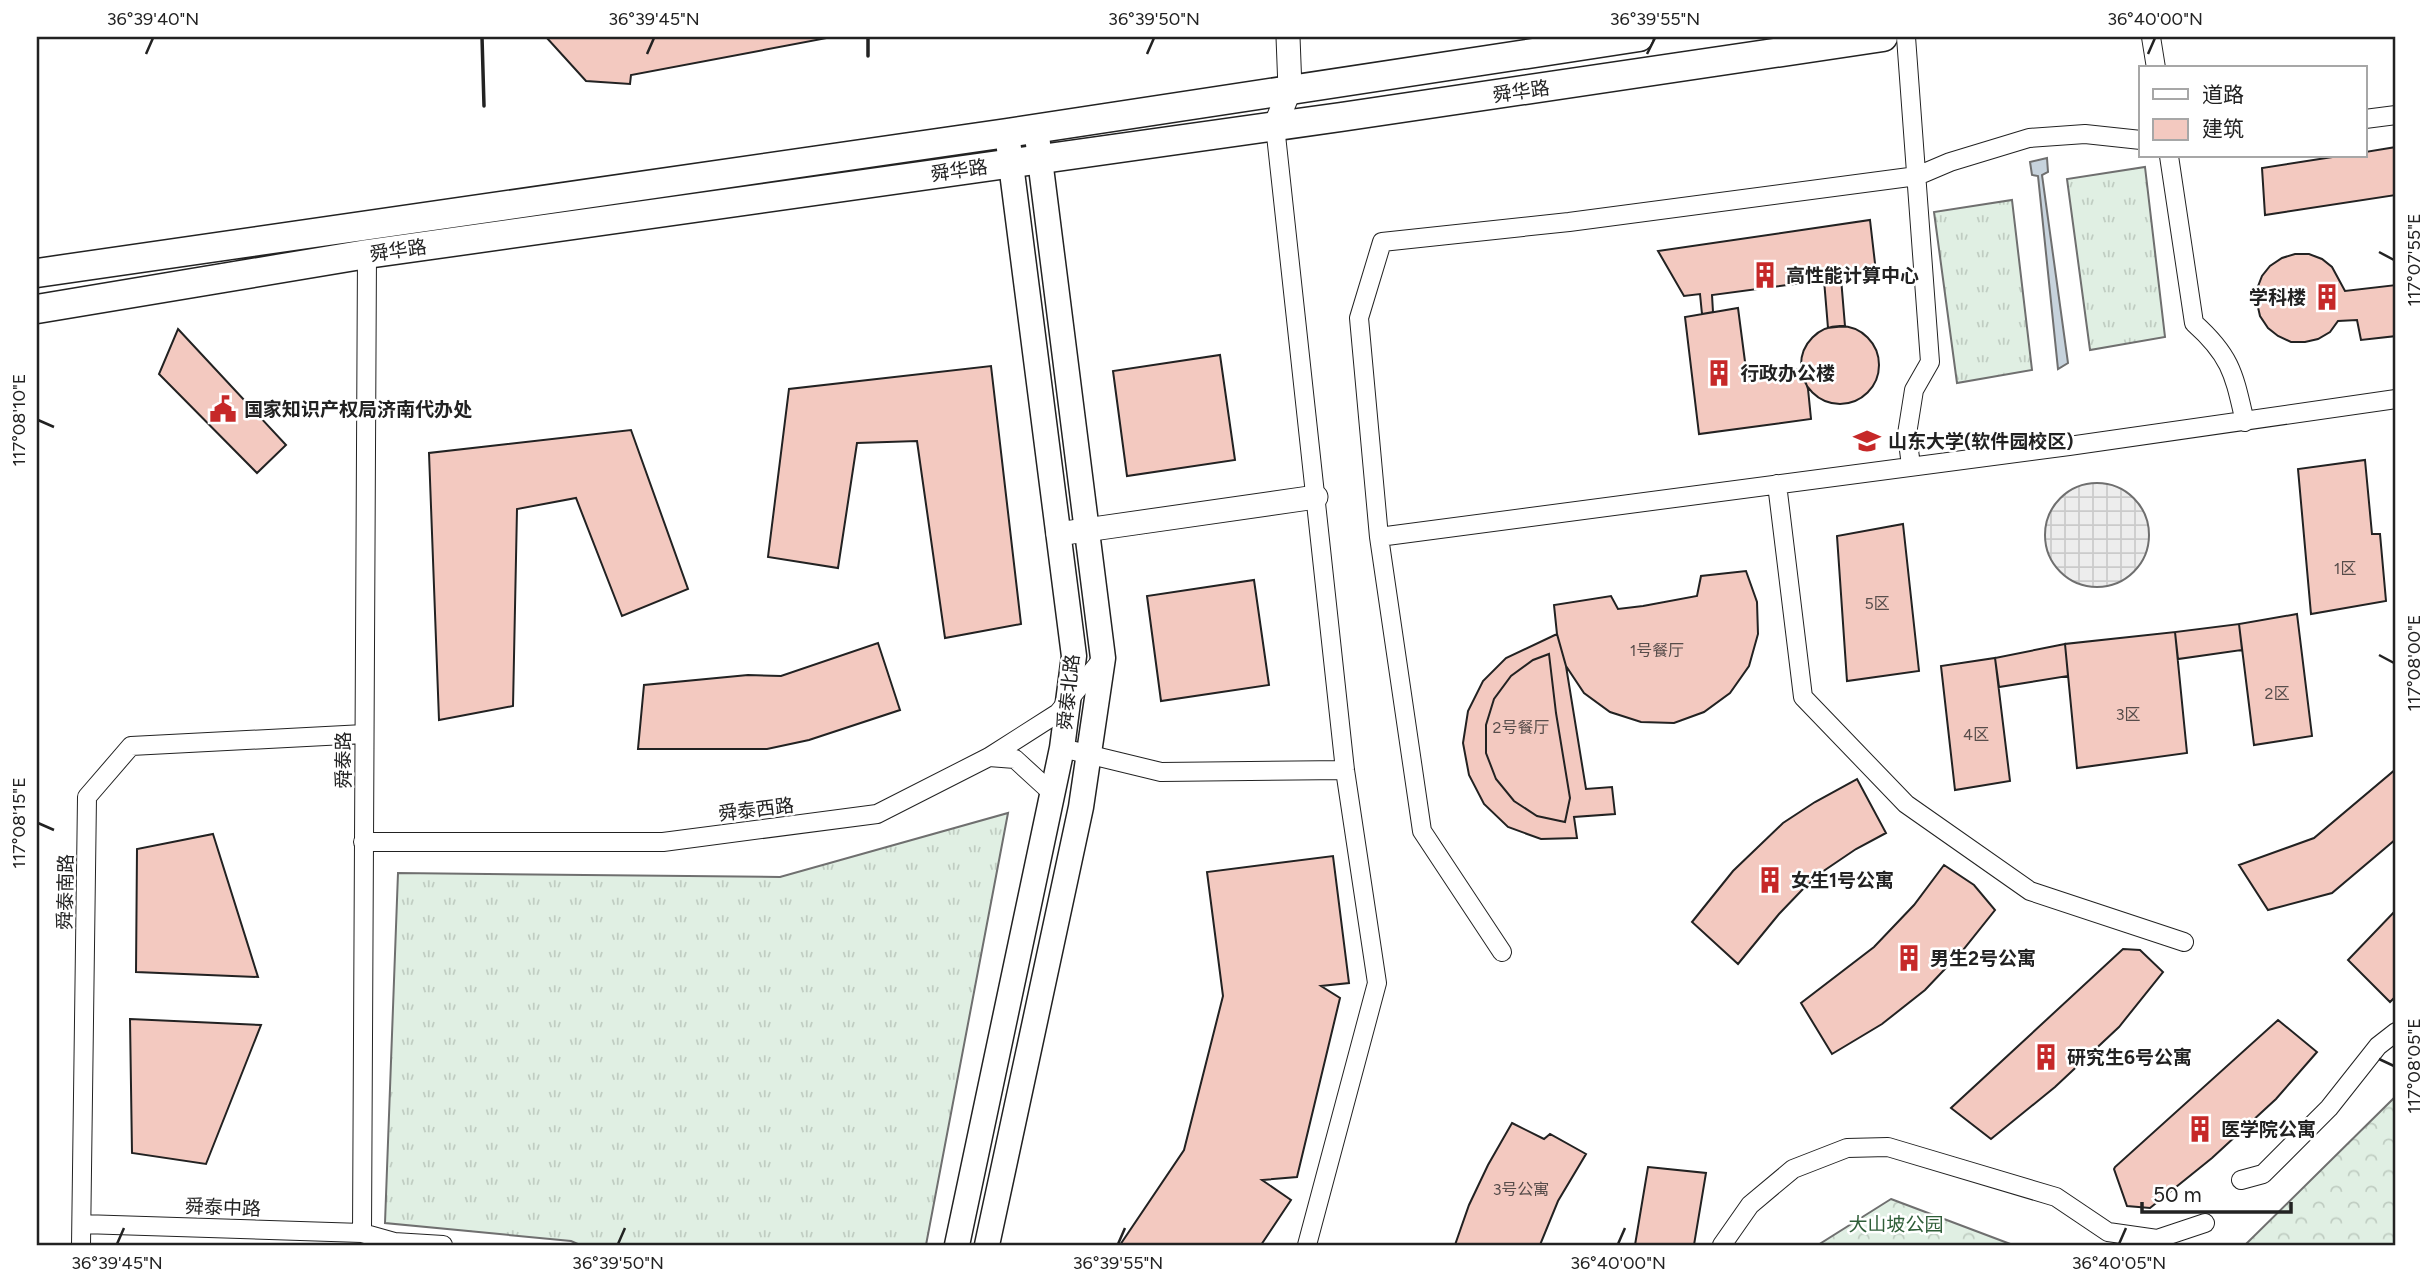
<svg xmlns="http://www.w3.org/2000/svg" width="2433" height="1282" viewBox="0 0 2433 1282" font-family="Figtree,'Noto Sans SC',sans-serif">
  <defs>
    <pattern id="grass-tufts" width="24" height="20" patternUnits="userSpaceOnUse" patternTransform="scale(1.75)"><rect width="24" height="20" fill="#e0efe3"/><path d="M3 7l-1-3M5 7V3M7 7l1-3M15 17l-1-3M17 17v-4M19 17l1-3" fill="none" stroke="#c0cdc2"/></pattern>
    <pattern id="forest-crowns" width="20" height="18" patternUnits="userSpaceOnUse" patternTransform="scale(1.75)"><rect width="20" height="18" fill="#e0efe3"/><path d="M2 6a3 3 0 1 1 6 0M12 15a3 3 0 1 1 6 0" fill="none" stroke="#c0cdc2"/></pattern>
    <pattern id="plaza-grid" width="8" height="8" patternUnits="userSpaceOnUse" patternTransform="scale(1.75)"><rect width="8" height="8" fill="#ededed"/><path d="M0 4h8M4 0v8" fill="none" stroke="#cbcbcb"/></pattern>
  </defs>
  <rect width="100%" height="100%" fill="#fff"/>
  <path fill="url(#grass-tufts)" stroke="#6f6f6f" stroke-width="2" d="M 2145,167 L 2165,337 L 2090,350 L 2067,179 Z
    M 2012,200 L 2032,370 L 1957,383 L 1934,212 Z
    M 1008,813 L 926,1245 L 580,1245 L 571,1241 L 385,1223 L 398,873 L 780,877 Z"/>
  <path fill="url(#forest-crowns)" stroke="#6f6f6f" stroke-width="2" d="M 2396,1096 L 2396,1245 L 2245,1245 Z
    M 1891,1199 L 2013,1245 L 1818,1245 Z"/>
  <path fill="url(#plaza-grid)" stroke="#6f6f6f" stroke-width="2" d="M2045 535a52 52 0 1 1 104 0a52 52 0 1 1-104 0Z"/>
  <path fill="#c7d3dd" stroke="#6f6f6f" stroke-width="2" d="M 2047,158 L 2048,172 L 2042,175 L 2068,363 L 2058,369 L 2038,176 L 2032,175 L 2030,162 Z"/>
  <path fill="#f3c9c0" stroke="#222" stroke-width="2" d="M 546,37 L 827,37 L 827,38 L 631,75 L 630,84 L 586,81 Z
    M 2396,147 L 2396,195 L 2265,215 L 2262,168 L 2339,156 L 2365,156 L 2365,152 Z
    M 1870,220 L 1876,272 L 1841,278 L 1845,326 L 1828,328 L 1824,280 L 1712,295 L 1713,312 L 1702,314 L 1700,294 L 1684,296 L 1658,251 Z
    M 2295,254 L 2309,254 L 2322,259 L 2332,267 L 2345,291 L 2396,285 L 2396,336 L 2361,340 L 2357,320 L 2338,321 L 2330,332 L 2318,339 L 2305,342 L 2291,342 L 2278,336 L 2268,328 L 2260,316 L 2257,303 L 2257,289 L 2262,276 L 2270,266 L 2282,258 Z
    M 1738,308 L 1747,377 L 1801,369 L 1808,389 L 1811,419 L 1699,434 L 1685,317 Z
    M1801 365a39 39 0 1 1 78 0a39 39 0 1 1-78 0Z
    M 178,329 L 286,445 L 257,473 L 159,374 Z
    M 1220,355 L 1235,460 L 1127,476 L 1113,371 Z
    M 991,366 L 1021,624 L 945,638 L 917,441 L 857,443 L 838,568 L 768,557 L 789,389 Z
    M 631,430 L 688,589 L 622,616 L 576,498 L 517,509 L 513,706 L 439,720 L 429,453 Z
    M 2365,460 L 2372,534 L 2380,534 L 2386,601 L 2311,614 L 2298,469 Z
    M 1903,524 L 1919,671 L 1847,681 L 1837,536 Z
    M 1746,571 L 1757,602 L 1758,634 L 1749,666 L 1730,693 L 1704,712 L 1674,723 L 1641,722 L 1610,712 L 1584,693 L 1566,666 L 1557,634 L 1554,605 L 1611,596 L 1618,609 L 1643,606 L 1697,596 L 1701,576 Z
    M 1254,580 L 1269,685 L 1161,701 L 1147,596 Z
    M 2297,614 L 2312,736 L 2254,745 L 2239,624 Z
    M 2239,624 L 2242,650 L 2178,659 L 2175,632 Z
    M 2175,632 L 2187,753 L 2077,768 L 2065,644 Z
    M 1557,634 L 1566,666 L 1586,789 L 1612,787 L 1615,814 L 1574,817 L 1577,838 L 1541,839 L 1508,827 L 1484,804 L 1469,775 L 1463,743 L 1468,711 L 1483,681 L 1506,658 Z
    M 878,643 L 900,710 L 809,740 L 767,749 L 638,749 L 644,685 L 748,675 L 781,676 Z
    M 2065,644 L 2068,676 L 1999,687 L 1995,658 Z
    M 1549,654 L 1556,713 L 1570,798 L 1565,822 L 1537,816 L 1514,801 L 1496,779 L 1486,753 L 1486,725 L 1494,699 L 1511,676 L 1533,660 Z
    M 1995,658 L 2010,781 L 1955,790 L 1941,666 Z
    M 2396,769 L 2396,839 L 2332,893 L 2268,910 L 2239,865 L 2314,838 Z
    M 1857,779 L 1886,833 L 1856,849 L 1825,870 L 1803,889 L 1779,914 L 1738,964 L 1692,922 L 1733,871 L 1783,823 L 1815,802 Z
    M 213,834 L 258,977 L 136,972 L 137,849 Z
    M 1333,856 L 1349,983 L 1321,986 L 1340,998 L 1297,1177 L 1262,1180 L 1291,1200 L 1261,1245 L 1120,1245 L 1184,1150 L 1223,996 L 1207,872 Z
    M 1944,865 L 1974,885 L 1995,910 L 1963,950 L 1925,990 L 1882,1024 L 1832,1054 L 1801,1003 L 1874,947 L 1914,905 Z
    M 2396,910 L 2396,996 L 2390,1002 L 2348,960 Z
    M 2123,949 L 2140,950 L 2163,972 L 2119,1027 L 2055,1087 L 1991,1139 L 1951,1108 Z
    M 130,1019 L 261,1025 L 206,1164 L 132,1153 Z
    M 2278,1020 L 2317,1052 L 2276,1099 L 2212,1158 L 2150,1208 L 2127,1206 L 2114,1169 L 2115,1167 Z
    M 1512,1123 L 1544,1139 L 1550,1134 L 1586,1154 L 1558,1201 L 1540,1245 L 1455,1245 L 1469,1205 L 1488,1165 Z
    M 1648,1167 L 1706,1173 L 1694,1245 L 1635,1245 Z"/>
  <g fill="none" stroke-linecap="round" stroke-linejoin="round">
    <defs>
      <path id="minor" d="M 1906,37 L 1930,362 L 1914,390 L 1907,434 L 1911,466
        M 2151,37 L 2156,68
        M 2365,119 L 2396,115
        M 1275,126 L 1345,770 L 1377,983 L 1307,1245
        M 2169,156 L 2194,323 C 2232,357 2234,375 2245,422
        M 367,254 L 362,1233 L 394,1242 L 443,1245
        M 1777,484 L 1803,697 L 1906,804 L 2030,891 L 2184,942
        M 1379,537 L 2069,446 L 2396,399
        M 1062,748 L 1161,772 L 1345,770
        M 989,757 L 1015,759 L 1051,792 L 1051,799
        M 363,842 L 663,842 L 877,814 L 989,757 L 1058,713 L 1103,658
        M 1502,952 L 1422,831 L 1379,537 L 1359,318 L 1382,242 L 1569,222 L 1917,176 L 1950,162 L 2029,138 L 2085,134 L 2141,140
        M 2241,1180 L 2263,1174 L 2329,1108 L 2378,1046 L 2396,1032
        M 82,1224 L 362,1233
        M 81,1245 L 87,797 L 131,746 L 364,734
        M 1722,1245 L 1750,1205 L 1793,1169 L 1847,1148 L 1888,1147 L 2056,1197 L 2108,1232 L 2157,1239 L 2205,1223"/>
      <path id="tertiary" d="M 1275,126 L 1290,89 L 1288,37
        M 1058,534 L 1316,497"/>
      <path id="secondary" d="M 957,1245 L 1062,748 L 1074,656 L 1007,133
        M 987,1245 L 1081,807 L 1103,658 L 1036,128"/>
      <path id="primary" d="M 37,273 L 1007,133 L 1639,37
        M 37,309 L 367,254 L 1341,117 L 1883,37"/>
    </defs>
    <use href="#minor" stroke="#222" stroke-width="20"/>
    <use href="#tertiary" stroke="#222" stroke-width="25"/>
    <use href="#secondary" stroke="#222" stroke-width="27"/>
    <use href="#primary" stroke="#222" stroke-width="31"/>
    <use href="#minor" stroke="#fff" stroke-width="18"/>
    <use href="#tertiary" stroke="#fff" stroke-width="23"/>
    <use href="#secondary" stroke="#fff" stroke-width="24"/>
    <use href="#primary" stroke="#fff" stroke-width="28"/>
    <path stroke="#222" stroke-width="3.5" d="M 482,37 L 484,106
      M 868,37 L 868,56"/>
  </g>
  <path fill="none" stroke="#222" stroke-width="2.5" d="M 146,54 L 153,38M 647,54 L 654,38M 1147,54 L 1154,38M 1647,54 L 1655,38M 2148,54 L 2155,38M 2379,252 L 2394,260M 38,420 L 54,427M 2379,655 L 2394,663M 38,823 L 54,830M 2379,1059 L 2394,1066M 117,1244 L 124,1228M 618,1244 L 625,1228M 1118,1244 L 1125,1228M 1618,1244 L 1625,1228M 2119,1244 L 2126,1228"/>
  <defs>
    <symbol id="building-bare" viewBox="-9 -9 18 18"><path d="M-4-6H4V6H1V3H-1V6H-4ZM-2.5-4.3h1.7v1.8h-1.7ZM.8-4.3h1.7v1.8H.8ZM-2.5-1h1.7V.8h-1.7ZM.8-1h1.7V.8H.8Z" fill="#c62828" stroke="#fff" stroke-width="2.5" paint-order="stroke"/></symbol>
    <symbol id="civic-bare" viewBox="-9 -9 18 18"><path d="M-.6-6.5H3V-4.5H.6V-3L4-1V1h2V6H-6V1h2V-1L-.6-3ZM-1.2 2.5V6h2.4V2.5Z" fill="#c62828" stroke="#fff" stroke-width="2.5" paint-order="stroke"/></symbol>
    <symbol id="university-bare" viewBox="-9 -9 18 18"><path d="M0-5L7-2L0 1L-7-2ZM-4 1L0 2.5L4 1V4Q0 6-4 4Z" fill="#c62828" stroke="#fff" stroke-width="2.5" paint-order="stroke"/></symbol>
  </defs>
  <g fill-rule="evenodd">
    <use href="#building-bare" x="1746" y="256" width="38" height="38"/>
    <use href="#building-bare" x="2308" y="278" width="38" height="38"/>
    <use href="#building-bare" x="1700" y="354" width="38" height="38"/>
    <use href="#civic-bare" x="204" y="390" width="38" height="38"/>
    <use href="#university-bare" x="1848" y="422" width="38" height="38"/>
    <use href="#building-bare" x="1751" y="861" width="38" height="38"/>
    <use href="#building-bare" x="1890" y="939" width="38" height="38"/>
    <use href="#building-bare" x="2027" y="1038" width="38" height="38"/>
    <use href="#building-bare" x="2181" y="1110" width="38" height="38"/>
  </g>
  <g text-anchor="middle" stroke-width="5" stroke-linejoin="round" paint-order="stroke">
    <g font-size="16" fill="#564c4a">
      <text x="2345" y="574">1区</text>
      <text x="1877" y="609">5区</text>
      <text x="1657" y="656">1号餐厅</text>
      <text x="2277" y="699">2区</text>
      <text x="2128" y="720">3区</text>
      <text x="1521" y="733">2号餐厅</text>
      <text x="1976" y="740">4区</text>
      <text x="1521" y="1195">3号公寓</text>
    </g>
    <g font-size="19" fill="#222" stroke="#fff">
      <text transform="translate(1521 91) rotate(-8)" y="7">舜华路</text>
      <text transform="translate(959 170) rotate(-8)" y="7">舜华路</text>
      <text transform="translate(398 250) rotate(-8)" y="7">舜华路</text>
      <text transform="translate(1068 692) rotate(-84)" y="7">舜泰北路</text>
      <text transform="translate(343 760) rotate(-90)" y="7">舜泰路</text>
      <text transform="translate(756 809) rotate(-7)" y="7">舜泰西路</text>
      <text transform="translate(65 892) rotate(-89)" y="7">舜泰南路</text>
      <text transform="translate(223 1207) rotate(2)" y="7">舜泰中路</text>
    </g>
    <g font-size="19" font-weight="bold" fill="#222" stroke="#fff" text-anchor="start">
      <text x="1786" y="282">高性能计算中心</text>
      <text x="2306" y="304" text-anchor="end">学科楼</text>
      <text x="1740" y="380">行政办公楼</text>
      <text x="244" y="416">国家知识产权局济南代办处</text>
      <text x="1888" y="448">山东大学(软件园校区)</text>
      <text x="1791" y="887">女生1号公寓</text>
      <text x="1930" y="965">男生2号公寓</text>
      <text x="2067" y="1064">研究生6号公寓</text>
      <text x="2221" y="1136">医学院公寓</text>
    </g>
    <g font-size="19" fill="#2f5e38" stroke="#fff">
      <text x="1896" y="1231">大山坡公园</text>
    </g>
  </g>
  <rect width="2433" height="1282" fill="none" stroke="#ffffff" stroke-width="77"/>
  <rect x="2139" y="66" width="228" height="91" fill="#ffffff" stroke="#a7a7a7" stroke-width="2"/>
  <rect x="2153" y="89" width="35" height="10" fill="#ffffff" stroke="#a7a7a7" stroke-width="2"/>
  <text x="2202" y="102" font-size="21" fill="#222222">道路</text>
  <rect x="2153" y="119" width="35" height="21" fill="#f3c9c0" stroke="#a7a7a7" stroke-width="2"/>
  <text x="2202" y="136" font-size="21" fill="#222222">建筑</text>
  <path d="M2142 1202v10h149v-10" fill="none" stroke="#222222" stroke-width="3.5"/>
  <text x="2153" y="1202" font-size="21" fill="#222222" stroke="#ffffff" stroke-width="5" paint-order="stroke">50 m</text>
  <rect x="38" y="38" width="2356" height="1206" fill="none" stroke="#222" stroke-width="2.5"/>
  <g font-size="18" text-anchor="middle" fill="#222">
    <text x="153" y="25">36°39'40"N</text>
    <text x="654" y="25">36°39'45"N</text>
    <text x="1154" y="25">36°39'50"N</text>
    <text x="1655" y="25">36°39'55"N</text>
    <text x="2155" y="25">36°40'00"N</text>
    <text transform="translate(2414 260) rotate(-90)" y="6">117°07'55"E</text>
    <text transform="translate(19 420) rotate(-90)" y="6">117°08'10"E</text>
    <text transform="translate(2414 663) rotate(-90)" y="6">117°08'00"E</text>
    <text transform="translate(19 823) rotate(-90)" y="6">117°08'15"E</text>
    <text transform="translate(2414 1066) rotate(-90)" y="6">117°08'05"E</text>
    <text x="117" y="1269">36°39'45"N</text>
    <text x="618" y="1269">36°39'50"N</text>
    <text x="1118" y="1269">36°39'55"N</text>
    <text x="1618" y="1269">36°40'00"N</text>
    <text x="2119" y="1269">36°40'05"N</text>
  </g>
</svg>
